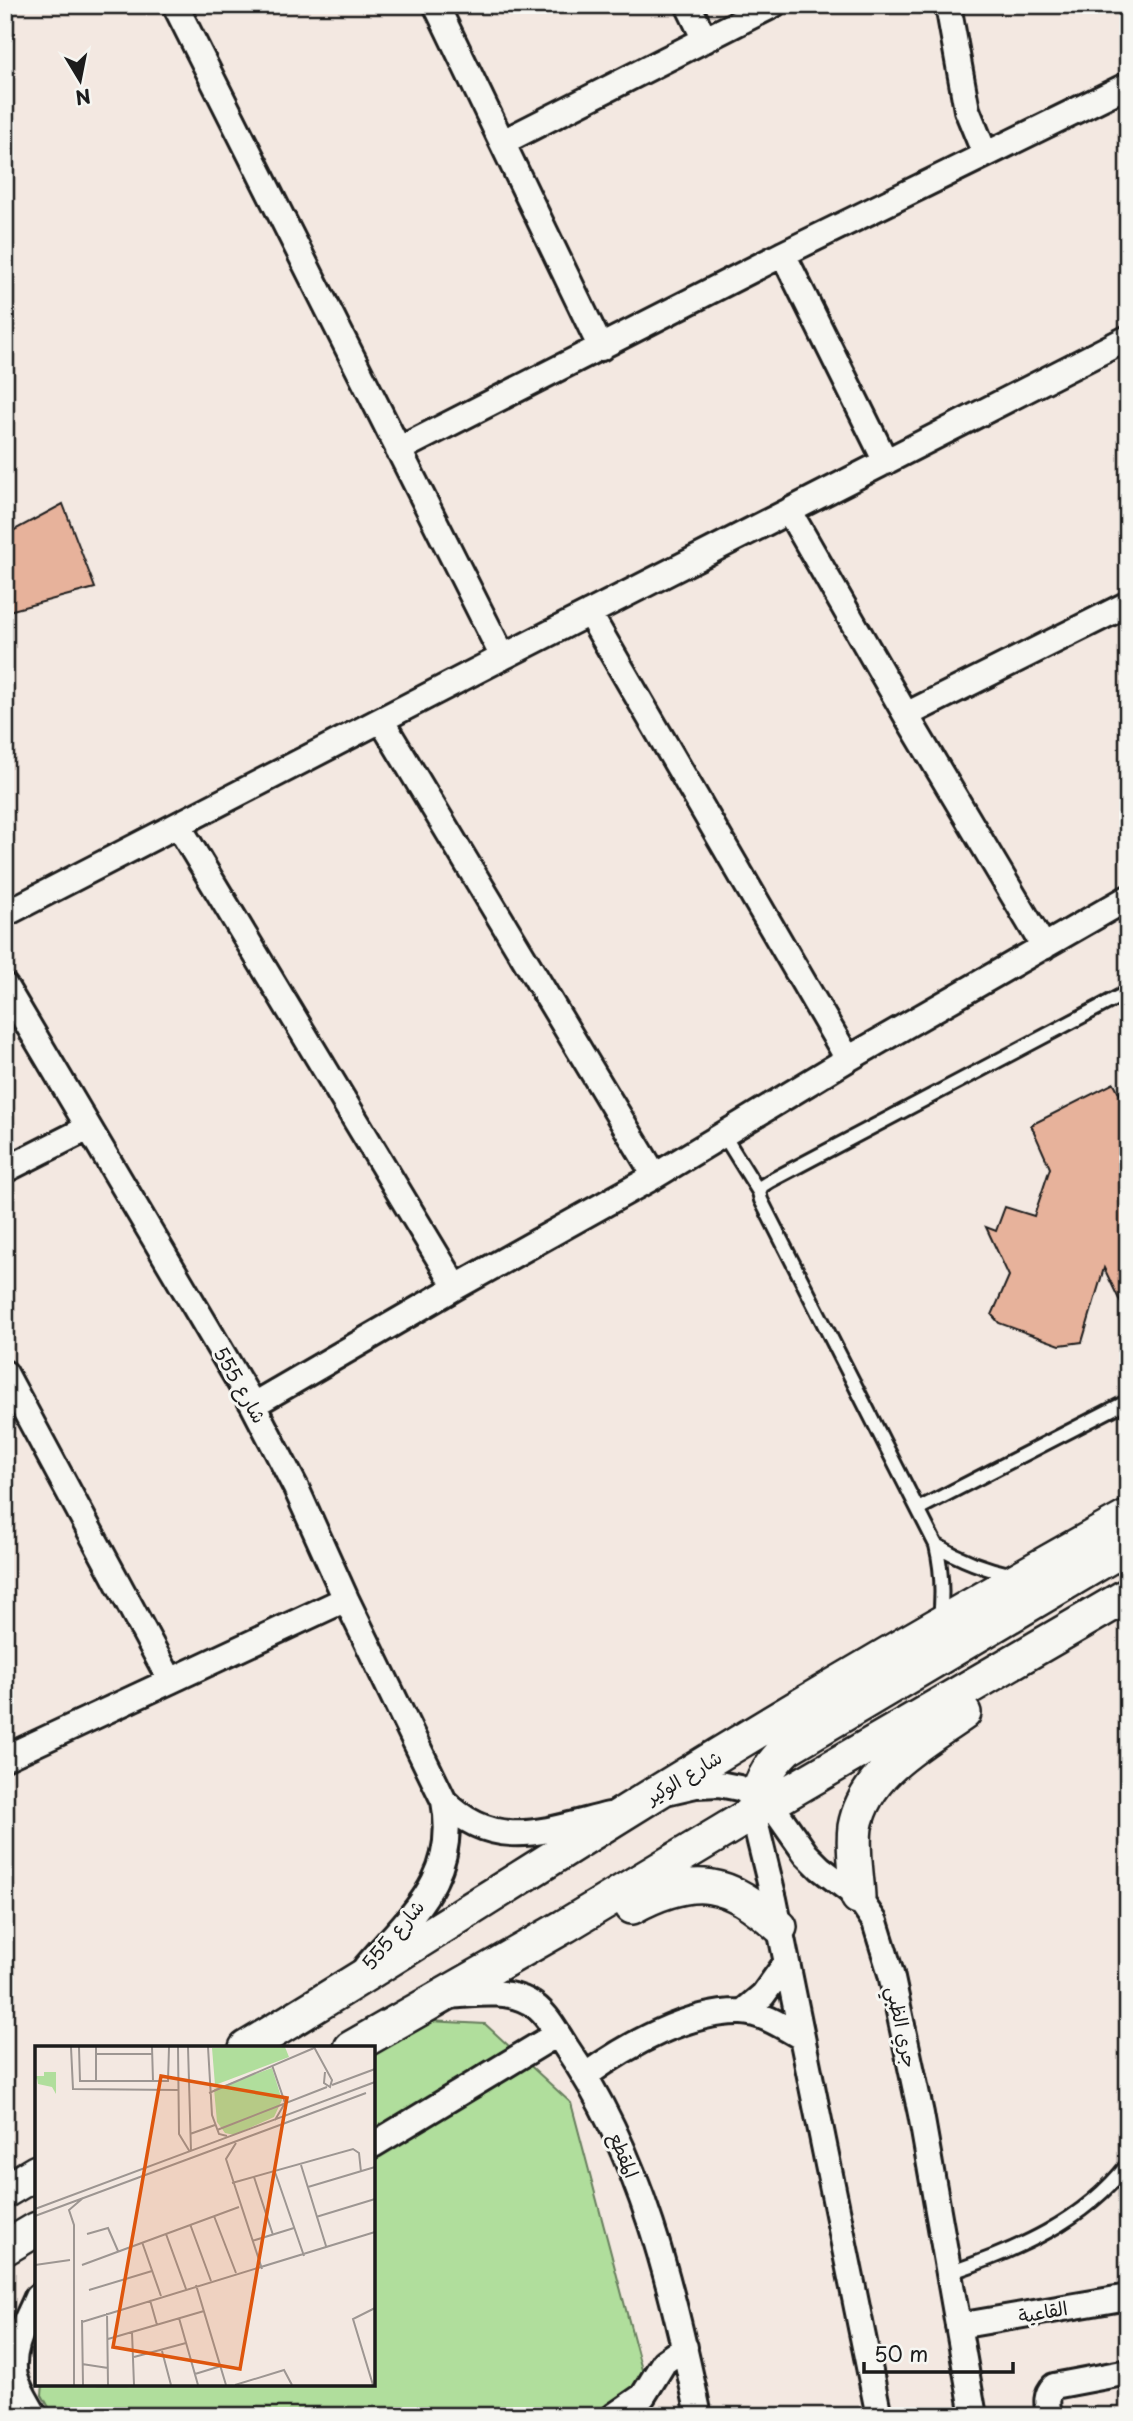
<svg xmlns="http://www.w3.org/2000/svg" width="1133" height="2421" viewBox="0 0 1133 2421" font-family="'Playpen Sans','Playpen Sans Arabic',sans-serif">
  <rect width="100%" height="100%" fill="#f3e8e1"/>
  <filter id="ink" filterUnits="userSpaceOnUse"><feTurbulence type="fractalNoise" baseFrequency=".0143" numOctaves="2"/><feDisplacementMap in="SourceGraphic" scale="14" xChannelSelector="R" yChannelSelector="G"/><feConvolveMatrix kernelMatrix="1 2 1 2 8 2 1 2 1" color-interpolation-filters="sRGB"/></filter>
  <g filter="url(#ink)">
    <path fill="#b0de9c" stroke="#667d5c" stroke-width="2" d="M 410,2020 L 485,2024 L 571,2103 L 646,2385 L 594,2416 L 54,2416 L 42,2395 L 43,2384 L 373,2384 L 373,2048 Z"/>
    <path fill="#e7b29b" stroke="#1c1c1c" stroke-width="2" d="M 63,504 L 95,588 L 5,612 L 5,535 Z
      M 1114,1083 L 1128,1110 L 1128,1318 L 1104,1268 L 1082,1342 L 1060,1345 L 999,1323 L 992,1315 L 1009,1276 L 986,1227 L 996,1231 L 1005,1207 L 1034,1216 L 1050,1168 L 1031,1125 Z"/>
    <g fill="none" stroke-linecap="round" stroke-linejoin="round">
      <defs>
        <path id="service" d="M 723,1134 L 759,1192
          M 918,1509 L 1128,1401
          M 936,1545 C 961,1560 984,1569 1013,1575
          M 940,1618 C 943,1592 942,1570 936,1545 L 761,1200 L 759,1192 L 762,1186 L 770,1181 L 1128,992
          M 949,2273 C 1017,2250 1083,2222 1128,2164"/>
        <path id="minor" d="M 175,5 L 503,657
          M 436,5 L 601,348
          M 688,5 L 705,40
          M 948,5 L 967,110 L 985,154
          M 503,142 L 773,5
          M 783,254 L 886,462
          M 398,450 L 783,254 L 1128,85
          M 789,511 L 906,715 L 1044,947
          M 589,613 L 848,1059
          M 906,715 L 1128,604
          M 381,720 L 655,1176
          M 178,825 L 456,1287
          M 5,914 L 503,657 L 1128,338
          M 5,986 L 253,1405 L 296,1488 L 346,1599 L 444,1801 C 459,1878 411,1914 366,1967
          M 5,1170 L 88,1128
          M 5,1373 L 170,1680
          M 253,1405 L 456,1287 L 655,1176 L 848,1059 L 1128,898
          M 5,1758 L 346,1599
          M 670,1791 L 696,1785 L 719,1784 L 739,1788 L 770,1803 L 806,1854 L 820,1868 L 858,1897 L 875,1922 L 891,1974 L 921,2114 L 974,2416
          M 444,1801 C 495,1853 547,1830 609,1815
          M 753,1813 L 774,1899 L 879,2416
          M 445,1996 C 473,1995 504,1988 529,2002 C 546,2011 556,2032 566,2047 C 641,2155 673,2289 699,2416
          M 743,2012 L 763,1995 L 786,1963
          M 586,2075 C 628,2045 688,2011 741,2012 C 761,2012 784,2027 801,2037
          M 373,2145 L 557,2034
          M 958,2326 L 1128,2297
          M 35,2416 C 28,2403 19,2390 15,2376 C 9,2349 27,2321 37,2297
          M 614,2416 L 643,2396 L 664,2362 L 685,2347
          M 1049,2416 C 1047,2404 1045,2395 1054,2386 L 1128,2372"/>
        <path id="secondary" d="M 753,1813 C 758,1786 767,1767 787,1748 L 1128,1546
          M 858,1897 C 857,1875 852,1850 855,1827 C 865,1772 922,1743 964,1713
          M 632,1907 C 695,1873 728,1880 780,1927
          M 246,2048 C 374,1971 500,1890 627,1811 C 791,1709 959,1611 1128,1517
          M 351,2048 L 565,1926 L 753,1813 L 1128,1595
          M 5,2191 L 37,2172
          M 5,2248 L 37,2229"/>
      </defs>
      <use href="#service" stroke="#1c1c1c" stroke-width="18"/>
      <use href="#minor" stroke="#1c1c1c" stroke-width="30"/>
      <use href="#secondary" stroke="#1c1c1c" stroke-width="38"/>
      <use href="#service" stroke="#f6f6f2" stroke-width="12"/>
      <use href="#minor" stroke="#f6f6f2" stroke-width="24"/>
      <use href="#secondary" stroke="#f6f6f2" stroke-width="33"/>
    </g>
  </g>
  <g text-anchor="middle" stroke-width="6" stroke-linejoin="round" paint-order="stroke">
    <g font-size="19" fill="#1c1c1c" stroke="#f6f6f2">
      <text transform="translate(240 1385) rotate(60)" y="7">شارع 555</text>
      <text transform="translate(684 1777) rotate(-31)" y="7">شارع الوكير</text>
      <text transform="translate(393 1935) rotate(-50)" y="7">شارع 555</text>
      <text transform="translate(902 2027) rotate(78)" y="7">جري الظبي</text>
      <text transform="translate(624 2155) rotate(68)" y="7">المقطع</text>
      <text transform="translate(1043 2312) rotate(-10)" y="7">القاعية</text>
    </g>
  </g>
  <g transform="translate(35 2046)">
    <rect width="340" height="340" fill="#f3e8e1"/>
    <path d="M 250,1 L 254,11 L 180,39 L 177,2 ZM 237,22 L 247,54 L 239,71 L 199,89 L 190,87 L 182,76 L 179,43 ZM 9,26 L 21,26 L 21,48 L 17,41 L 3,38 L 2,32 L 0,35 L 0,30 L 9,30 Z" fill="#b0de9c"/>
    <path fill="none" stroke="#9d9692" stroke-width="2" d="M 36,1 L 38,43 L 143,44M 44,1 L 45,35 L 133,35 L 134,1M 117,1 L 118,35M 143,1 L 144,88 L 155,106M 153,1 L 156,105M 173,1 L 177,69 L 184,88 L 192,90M 279,1 L 297,34 L 295,41 L 289,37 L 290,26M 61,8 L 117,8M 237,19 L 250,57 L 240,74M 61,35 L 61,1M 297,39 L 340,23M 174,47 L 279,2M 182,84 L 292,41M 155,88 L 180,79M 201,97 L 191,113 L 227,223M 266,119 L 291,200M 240,126 L 269,210M 219,131 L 238,189M 197,137 L 318,103 L 324,107 L 326,126M 273,141 L 340,121M 0,163 L 340,36M 0,170 L 331,47M 179,170 L 201,227M 281,171 L 340,153M 155,178 L 176,235M 52,188 L 73,182 L 83,205M 131,188 L 151,243M 217,195 L 259,182M 107,196 L 126,250M 0,219 L 35,214M 47,219 L 204,161M 161,239 L 191,339M 54,244 L 117,225M 115,254 L 122,279M 72,267 L 73,339M 144,272 L 163,339M 47,274 L 48,339M 47,276 L 340,186M 97,286 L 99,339M 73,293 L 169,265M 127,305 L 136,339M 99,311 L 151,297M 47,318 L 73,322M 160,328 L 186,320M 39,339 L 39,179 L 34,164 L 48,152M 200,339 L 249,324 L 257,339M 338,339 L 318,273 L 340,262"/>
    <path fill="#de560d" fill-opacity="0.15" stroke="#de560d" stroke-width="3.5" d="M 126,30 L 252,52 L 205,323 L 78,301 Z"/>
    <rect width="340" height="340" fill="none" stroke="#1c1c1c" stroke-width="3.5"/>
  </g>
  <rect width="1133" height="2421" fill="none" stroke="#f6f6f2" stroke-width="28"/>
  <rect x="14" y="14" width="1105" height="2393" fill="none" stroke="#1c1c1c" stroke-width="2.5" filter="url(#ink)"/>
  <g transform="translate(80 80) rotate(170)" stroke="#f6f6f2" stroke-width="5" paint-order="stroke">
  <path d="M0-5L12 26L0 18L-12 26Z" fill="#1c1c1c"/>
  <text y="-10" font-size="19" font-weight="bold" text-anchor="middle" fill="#1c1c1c">N</text>
  </g>
  <path d="M864 2362v10h149v-10" fill="none" stroke="#1c1c1c" stroke-width="3.5"/>
  <text x="874" y="2362" font-size="21" fill="#1c1c1c" stroke="#f6f6f2" stroke-width="5" paint-order="stroke">50 m</text>
</svg>
